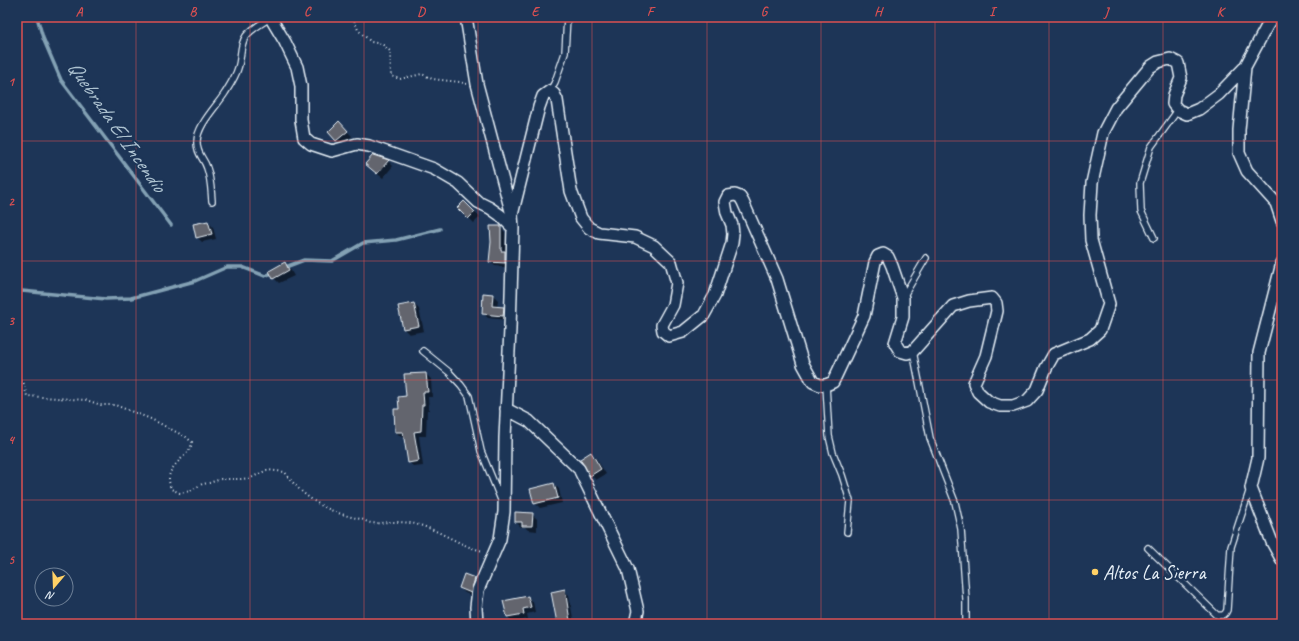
<svg xmlns="http://www.w3.org/2000/svg" width="1299" height="641" viewBox="0 0 1299 641" font-family="Caveat,sans-serif">
  <rect width="100%" height="100%" fill="#1d3557"/>
  <filter id="ink" filterUnits="userSpaceOnUse"><feTurbulence type="fractalNoise" baseFrequency=".025" numOctaves="2"/><feDisplacementMap in="SourceGraphic" scale="8" xChannelSelector="R" yChannelSelector="G"/><feConvolveMatrix kernelMatrix="1 2 1 2 8 2 1 2 1" color-interpolation-filters="sRGB"/></filter>
  <g filter="url(#ink)">
    <path fill="#0007" d="M 339,123 L 352,136 L 342,145 L 329,132 Z
      M 373,156 L 388,161 L 393,166 L 383,178 L 371,169 Z
      M 464,202 L 480,217 L 474,223 L 459,208 Z
      M 208,222 L 213,227 L 216,239 L 202,242 L 197,237 Z
      M 500,227 L 505,232 L 506,253 L 510,257 L 510,268 L 495,266 L 490,261 Z
      M 285,264 L 290,269 L 294,276 L 279,283 L 274,278 Z
      M 493,295 L 498,300 L 497,308 L 503,308 L 508,313 L 508,320 L 488,318 L 483,313 Z
      M 414,304 L 419,309 L 424,331 L 409,334 L 404,329 Z
      M 426,374 L 431,379 L 432,397 L 428,397 L 429,410 L 427,410 L 426,436 L 419,436 L 423,466 L 414,467 L 409,462 L 405,437 L 401,437 L 396,432 L 400,410 L 407,397 Z
      M 591,453 L 596,458 L 606,474 L 596,480 L 591,475 Z
      M 554,484 L 559,489 L 562,503 L 540,508 L 535,503 Z
      M 532,514 L 537,519 L 537,531 L 528,530 L 525,527 L 521,527 L 516,522 Z
      M 465,576 L 475,579 L 480,584 L 476,597 L 465,593 L 460,588 Z
      M 564,590 L 569,595 L 574,624 L 560,624 L 558,622 Z
      M 528,597 L 533,602 L 535,612 L 527,614 L 528,619 L 513,622 L 508,617 Z"/>
    <g fill="none" stroke-linecap="round" stroke-linejoin="round">
      <path stroke="#83a1b4" stroke-width="3.5" d="M 37,17 L 43,38 L 61,80 L 171,225
        M 283,268 L 304,260 L 332,261 L 363,243 L 396,240 L 440,229
        M 17,292 L 22,291 L 106,299 L 131,298 L 195,281 L 227,267 L 242,267 L 265,276 L 274,272"/>
    </g>
    <path fill="#64656e" stroke="#e8f1f8" d="M 339,121 L 348,131 L 336,141 L 328,132 Z
      M 373,155 L 389,160 L 377,174 L 365,164 Z
      M 464,201 L 475,212 L 468,219 L 457,208 Z
      M 208,221 L 212,234 L 196,238 L 193,224 Z
      M 490,226 L 501,226 L 501,251 L 505,251 L 505,263 L 489,262 L 491,242 Z
      M 285,262 L 289,270 L 273,279 L 269,271 Z
      M 483,293 L 493,294 L 492,306 L 504,307 L 503,316 L 482,314 Z
      M 414,303 L 419,326 L 403,329 L 398,306 Z
      M 426,373 L 428,392 L 423,392 L 424,405 L 422,405 L 421,431 L 414,432 L 419,461 L 408,463 L 403,432 L 395,432 L 394,409 L 399,409 L 398,397 L 406,396 L 404,374 Z
      M 591,452 L 601,469 L 590,476 L 580,459 Z
      M 554,483 L 558,498 L 534,504 L 530,489 Z
      M 515,512 L 533,513 L 532,526 L 522,526 L 522,522 L 515,522 Z
      M 464,574 L 475,578 L 471,593 L 459,588 Z
      M 565,589 L 570,621 L 557,623 L 551,592 Z
      M 528,596 L 531,607 L 523,609 L 524,614 L 507,617 L 503,601 Z"/>
    <g fill="none" stroke-linecap="round" stroke-linejoin="round">
      <defs>
        <path id="lane" d="M 550,91 L 555,82 L 565,53 L 567,17
          M 212,201 C 211,190 211,179 207,168 C 204,158 197,155 197,143 C 196,126 217,106 225,93 C 230,85 236,76 238,68 C 242,57 239,46 246,36 C 252,28 263,23 271,17
          M 1154,238 L 1141,211 L 1140,183 L 1151,147 L 1178,110
          M 903,297 L 926,258
          M 423,351 L 449,372 L 461,385 L 469,396 L 481,451 L 501,500
          M 913,351 L 930,438 L 955,502 L 961,529 L 966,599 L 966,624
          M 826,385 L 829,436 L 833,453 L 842,475 L 850,501 L 847,532
          M 1148,548 L 1217,615 C 1223,616 1225,615 1227,610 L 1231,547 L 1250,489"/>
        <path id="street" d="M 270,17 L 285,42 L 297,67 L 301,86 L 301,120 L 304,138 L 311,144 L 332,151 L 357,144 L 369,146 L 434,169 L 458,183 L 478,202 L 490,208 L 500,215 L 513,228
          M 466,17 L 477,84 L 512,215 L 513,228 L 510,329 L 505,438 L 504,512 L 500,539 L 478,590 L 476,607 L 477,624
          M 1245,67 L 1239,130 L 1239,153 L 1247,171 L 1276,203 L 1282,221
          M 512,215 L 539,107 L 543,96 L 550,91 L 554,94 L 557,100 L 571,191 L 581,218 L 589,228 L 599,233 L 635,237 L 654,246 L 671,262 L 677,283 L 673,305 L 662,325 L 663,331 L 669,336 L 683,332 L 704,315 L 715,295 L 732,243 L 733,234 L 732,225 L 727,213 L 725,202 L 728,196 L 735,195 L 740,197 L 743,202 L 777,279 L 803,364 L 813,382 L 820,385 L 826,385 L 833,382 L 864,316 L 875,262 L 878,256 L 883,254 L 888,257 L 892,266 L 903,298 L 903,317 L 895,343 L 900,351 L 907,353 L 913,351 L 953,306 L 969,301 L 992,298 L 996,303 L 997,311 L 986,356 L 974,383 L 978,392 L 989,402 L 1000,406 L 1013,406 L 1027,401 L 1037,390 L 1046,368 L 1054,354 L 1090,339 L 1100,330 L 1109,304 L 1091,240 L 1090,215 L 1092,183 L 1103,133 L 1116,108 L 1150,67 L 1158,62 L 1170,59 L 1178,63 L 1181,78 L 1174,95 L 1173,104 L 1178,110 L 1187,114 L 1199,109 L 1219,94 L 1245,67 L 1267,26 L 1273,17
          M 1282,263 L 1259,353 L 1258,458 L 1251,488 L 1272,542 L 1282,560
          M 506,409 L 529,421 L 579,469 L 628,569 L 638,611 L 635,624"/>
      </defs>
      <use href="#lane" stroke="#e8f1f8" stroke-width="8"/>
      <use href="#street" stroke="#e8f1f8" stroke-width="14"/>
      <path stroke="#e8f1f8" stroke-width="2" stroke-dasharray="1 3" stroke-linecap="butt" d="M 353,17 L 358,30 L 371,42 L 382,44 L 390,51 L 391,76 L 400,79 L 422,74 L 432,79 L 460,82 L 467,84
        M 17,381 L 23,381 L 27,396 L 86,400 L 101,405 L 115,405 L 151,419 L 186,437 L 192,442 C 191,456 169,463 169,479 C 169,482 170,486 171,489 L 180,493 L 190,491 L 202,484 L 209,483 L 221,479 L 241,479 L 251,478 L 267,470 L 285,472 C 303,499 329,513 361,519 C 365,520 368,523 372,523 C 379,524 384,522 390,522 C 398,522 407,522 415,524 C 439,529 459,546 483,551"/>
      <use href="#lane" stroke="#1d3557" stroke-width="5.5"/>
      <use href="#street" stroke="#1d3557" stroke-width="11"/>
    </g>
  </g>
  <path fill="none" stroke="#da5052" stroke-width="1" stroke-opacity="0.55" d="M 136,17 L 136,624M 250,17 L 250,624M 364,17 L 364,624M 478,17 L 478,624M 592,17 L 592,624M 707,17 L 707,624M 821,17 L 821,624M 935,17 L 935,624M 1049,17 L 1049,624M 1163,17 L 1163,624M 17,141 L 1282,141M 17,261 L 1282,261M 17,380 L 1282,380M 17,500 L 1282,500"/>
  <circle fill="#ffd166" stroke="#1d3557" stroke-width="1.5" cx="1095" cy="572" r="4"/>
  <g text-anchor="middle" stroke-width="4" stroke-linejoin="round" paint-order="stroke">
    <g font-size="20" fill="#e8f1f8" stroke="#1d3557" text-anchor="start">
      <text x="1103" y="579">Altos La Sierra</text>
    </g>
    <g font-size="21" font-style="italic" fill="#adc2d0" stroke="#1d3557">
      <text transform="translate(117 126) rotate(55)" y="7">Quebrada El Incendio</text>
    </g>
  </g>
  <rect width="1299" height="641" fill="none" stroke="#1d3557" stroke-width="44"/>
  <g transform="translate(54 587) rotate(199)"><circle r="19" fill="#1d3557" stroke="#6e8097"/>
  <path d="M0-3L7 15L0 10L-7 15Z" fill="#ffd166"/>
  <text y="-6" font-size="11" font-weight="bold" text-anchor="middle" fill="#e8f1f8">N</text>
  </g>
  <rect x="22" y="22" width="1255" height="597" fill="none" stroke="#da5052" stroke-width="1.5"/>
  <g font-size="13" text-anchor="middle" font-weight="bold" fill="#da5052">
    <text x="79" y="16">A</text>
    <text x="193" y="16">B</text>
    <text x="307" y="16">C</text>
    <text x="421" y="16">D</text>
    <text x="535" y="16">E</text>
    <text x="650" y="16">F</text>
    <text x="764" y="16">G</text>
    <text x="878" y="16">H</text>
    <text x="992" y="16">I</text>
    <text x="1106" y="16">J</text>
    <text x="1220" y="16">K</text>
    <text x="11" y="86">1</text>
    <text x="11" y="206">2</text>
    <text x="11" y="325">3</text>
    <text x="11" y="444">4</text>
    <text x="11" y="564">5</text>
  </g>
</svg>
